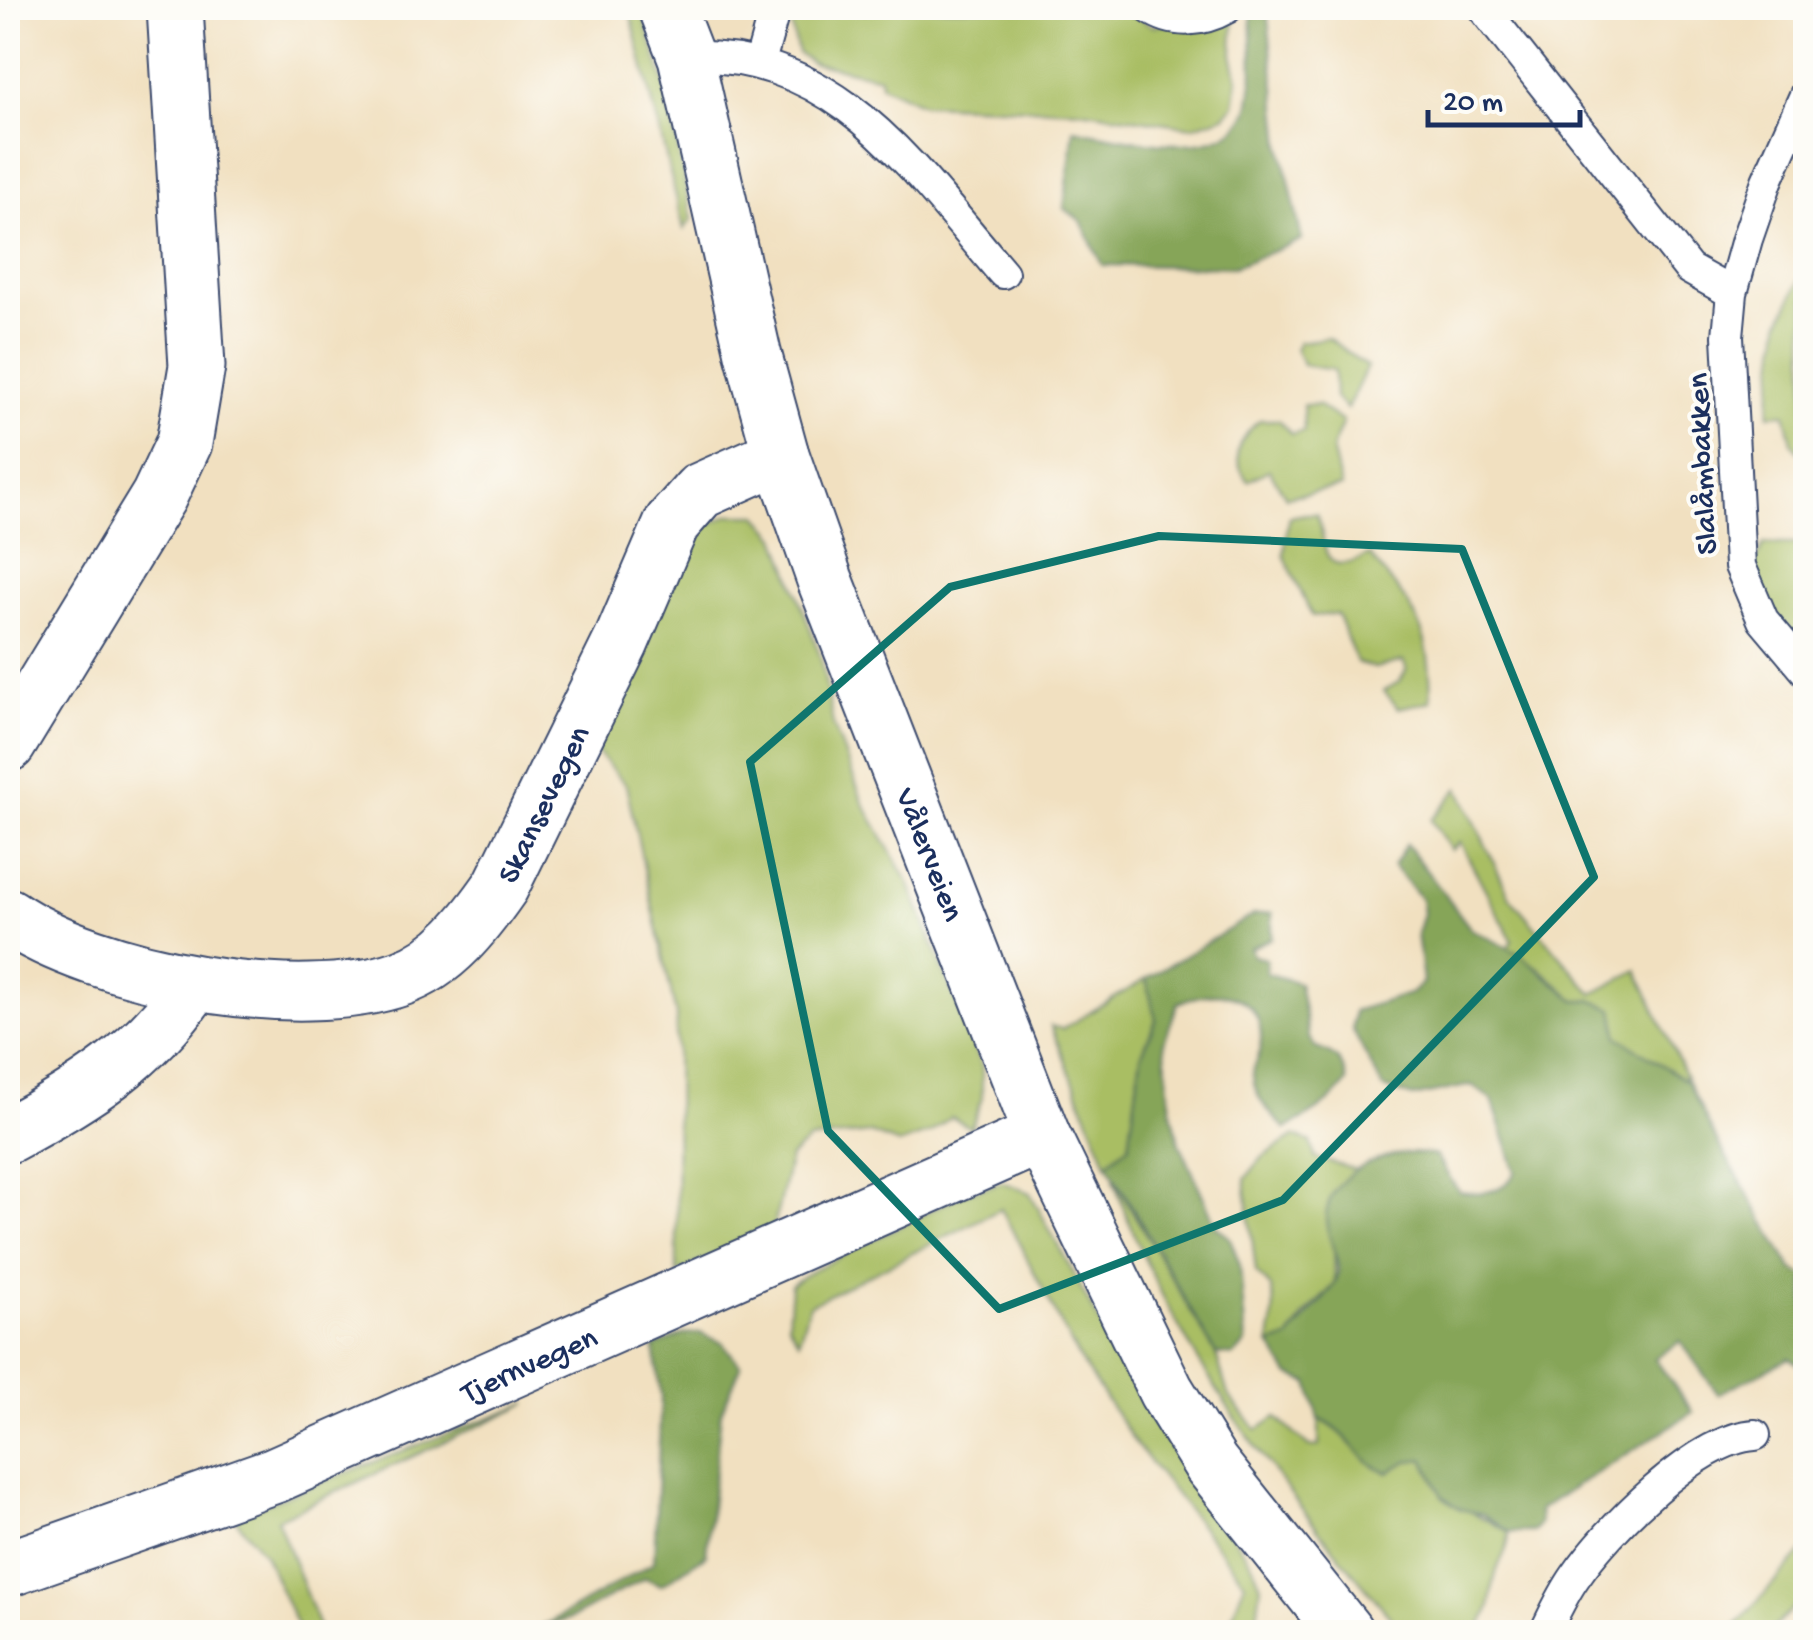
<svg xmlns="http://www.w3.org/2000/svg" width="1813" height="1640" viewBox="0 0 1813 1640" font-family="'Gochi Hand',sans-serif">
  <rect width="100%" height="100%" fill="#fdfcf7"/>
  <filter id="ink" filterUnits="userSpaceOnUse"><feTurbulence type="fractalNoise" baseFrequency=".01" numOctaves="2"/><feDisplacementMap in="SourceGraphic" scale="20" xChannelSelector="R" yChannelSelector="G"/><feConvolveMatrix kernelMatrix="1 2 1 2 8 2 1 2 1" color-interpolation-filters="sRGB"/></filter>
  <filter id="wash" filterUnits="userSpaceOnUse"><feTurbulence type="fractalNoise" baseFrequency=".0048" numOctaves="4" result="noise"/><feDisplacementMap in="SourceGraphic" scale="40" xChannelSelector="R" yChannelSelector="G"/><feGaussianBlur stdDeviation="2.25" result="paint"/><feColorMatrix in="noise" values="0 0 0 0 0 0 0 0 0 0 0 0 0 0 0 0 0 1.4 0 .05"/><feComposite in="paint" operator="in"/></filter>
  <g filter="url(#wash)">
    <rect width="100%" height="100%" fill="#f1e0c0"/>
    <path fill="#a9be63" stroke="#627660" stroke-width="2.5" d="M 629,8 L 641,8 L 666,87 L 692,219 L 684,229 Z
      M 787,8 L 1126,8 L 1152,26 L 1234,17 L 1232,54 L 1238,79 L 1234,105 L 1225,116 L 1192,127 L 1080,110 L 922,104 L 881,85 L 880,77 L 811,62 L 798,53 Z
      M 1805,268 L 1805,459 L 1792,442 L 1785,413 L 1769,414 L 1780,323 Z
      M 1328,338 L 1367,367 L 1347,409 L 1335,398 L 1334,370 L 1303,365 L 1295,349 L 1299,342 Z
      M 1303,405 L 1318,405 L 1343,422 L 1332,448 L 1341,487 L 1286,497 L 1269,470 L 1248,481 C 1229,456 1237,440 1260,420 L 1279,420 L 1291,434 L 1304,431 Z
      M 1305,514 L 1317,514 C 1328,545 1318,581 1369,555 C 1417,613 1430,624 1431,701 L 1398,708 L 1384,691 L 1400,681 L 1407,669 L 1403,661 L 1375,668 L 1357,663 L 1337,614 L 1312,616 L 1284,555 L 1289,517 Z
      M 729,515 L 758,515 L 777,537 L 821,658 L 833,724 L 863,802 L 909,883 L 982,1067 L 982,1098 L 971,1128 L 951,1117 L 930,1133 L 899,1144 L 870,1133 L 809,1140 L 790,1157 L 773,1230 L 677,1273 L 676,1015 L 626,785 L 595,750 L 679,565 L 702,527 Z
      M 1764,544 L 1805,544 L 1805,651 L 1772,610 L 1753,565 Z
      M 1459,788 L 1510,897 L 1593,994 L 1637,970 L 1688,1082 L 1618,1037 L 1591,1000 L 1575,1000 L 1538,967 L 1507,949 L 1512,940 L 1460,842 L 1451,850 L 1431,820 Z
      M 1146,979 L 1156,1020 L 1141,1056 L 1129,1146 L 1107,1163 L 1051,1026 L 1062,1029 Z
      M 1295,1136 L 1311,1142 L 1315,1158 L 1357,1170 L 1333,1193 L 1335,1284 L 1303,1317 L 1289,1339 L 1270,1344 L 1274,1304 L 1271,1288 L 1256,1272 L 1245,1179 L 1263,1157 Z
      M 1113,1178 L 1216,1354 L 1228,1395 L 1257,1430 L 1276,1417 L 1309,1447 L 1319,1446 L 1319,1419 C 1354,1435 1354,1460 1388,1472 L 1408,1461 L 1424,1459 L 1442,1496 L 1509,1532 C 1509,1552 1499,1559 1495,1577 C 1490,1596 1494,1606 1482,1623 L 1488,1632 L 1403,1632 C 1288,1496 1169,1350 1113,1178 Z
      M 1003,1182 L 1030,1193 L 1153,1422 L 1253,1565 L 1261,1586 L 1255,1632 L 1226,1632 L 1245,1582 L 1138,1447 L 1081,1362 L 1001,1209 L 809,1305 L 799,1341 L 788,1324 L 791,1285 L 810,1272 L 965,1193 Z
      M 528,1403 L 277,1519 L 321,1632 L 300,1632 L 264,1554 L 233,1516 Z
      M 1805,1549 L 1805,1597 L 1769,1632 L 1730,1632 Z"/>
    <path fill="#86a559" stroke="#506a5c" stroke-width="2.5" d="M 1252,8 L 1267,8 L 1281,144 L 1302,240 L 1234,267 L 1102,265 L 1081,221 L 1064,208 L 1074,129 C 1119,137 1236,170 1250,102 C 1256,73 1250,38 1252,8 Z
      M 1406,844 L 1471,929 L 1520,954 L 1575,1000 L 1591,1000 L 1613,1009 L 1619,1037 L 1688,1082 L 1717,1141 L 1792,1269 L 1805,1276 L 1805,1369 L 1790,1358 L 1718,1394 L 1680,1341 L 1655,1359 L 1693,1412 L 1539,1510 L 1540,1523 L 1534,1532 L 1509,1532 L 1482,1514 L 1460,1509 L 1442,1496 L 1424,1459 L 1408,1461 L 1388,1472 C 1354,1460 1355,1435 1319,1419 L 1309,1383 L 1289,1375 L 1270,1344 L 1289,1339 C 1302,1319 1322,1304 1334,1285 C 1347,1264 1324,1238 1326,1216 C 1330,1168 1396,1145 1436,1156 L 1459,1192 C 1481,1195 1503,1193 1516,1172 L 1492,1100 L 1472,1085 L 1413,1097 L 1383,1088 L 1352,1029 L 1354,1011 L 1412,993 L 1423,982 L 1417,933 L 1423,914 L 1421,899 L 1393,866 Z
      M 1272,913 L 1272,938 L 1250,948 L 1253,956 L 1266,959 L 1266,973 L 1299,983 L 1309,1038 L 1316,1048 C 1335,1054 1344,1061 1347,1082 C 1330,1105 1311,1115 1286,1129 C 1271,1115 1254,1098 1253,1076 C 1252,1067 1260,1057 1261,1046 C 1264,991 1218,987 1178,1003 L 1164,1042 L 1171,1108 L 1179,1141 L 1216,1226 L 1230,1238 L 1240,1265 L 1246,1343 L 1234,1356 L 1216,1354 L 1107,1163 L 1129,1145 L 1141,1056 L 1156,1020 L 1146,979 L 1253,915 Z
      M 700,1333 L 723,1343 L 741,1366 L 721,1412 L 706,1555 L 661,1585 L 645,1578 L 571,1618 L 536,1630 L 654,1562 L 661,1396 L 654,1347 L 684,1334 Z"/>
  </g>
  <g filter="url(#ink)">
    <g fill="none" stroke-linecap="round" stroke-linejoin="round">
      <defs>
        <path id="lane" d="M 1149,8 C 1174,25 1202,22 1227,8
          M 1483,8 L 1689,269 L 1732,293
          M 686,57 C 839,51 913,169 1003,273
          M 760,62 L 775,8
          M 1806,93 L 1767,181 L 1747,239 L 1732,293 L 1728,336 L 1740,566 L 1763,620 L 1806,671
          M 1545,1632 C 1554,1614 1563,1594 1575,1577 C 1607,1530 1697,1438 1755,1435"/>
        <g id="street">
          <path d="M 8,744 L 159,496 L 184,443 L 197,366 L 175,8"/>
          <path id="s1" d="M 8,916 C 96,977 299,1014 401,978 C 445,963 476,922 501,886 L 621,642 L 672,523 L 700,491 L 781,455"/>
          <path d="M 8,1135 C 83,1095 146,1056 194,984"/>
          <path id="s2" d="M 8,1569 L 275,1475 L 1042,1135"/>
        </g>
        <g id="secondary">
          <path id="s3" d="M 667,8 L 686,57 L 753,353 L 781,455 L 825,580 L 1042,1135 L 1166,1391 L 1211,1464 L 1345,1632"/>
        </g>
      </defs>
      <use href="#lane" stroke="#3b4a6d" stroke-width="34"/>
      <use href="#street" stroke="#3b4a6d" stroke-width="59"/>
      <use href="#secondary" stroke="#3b4a6d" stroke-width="59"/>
      <use href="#lane" stroke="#fff" stroke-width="30"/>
      <use href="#street" stroke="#fff" stroke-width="55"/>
      <use href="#secondary" stroke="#fff" stroke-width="55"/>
    </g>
  </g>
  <path fill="none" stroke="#0f766e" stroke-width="8" stroke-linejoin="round" d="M 1159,536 L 1462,549 L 1594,877 L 1283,1200 L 999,1309 L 828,1131 L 750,762 L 950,587 Z"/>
  <g text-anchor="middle" stroke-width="8" stroke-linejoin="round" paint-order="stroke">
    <g font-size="32" fill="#1b2f5e" stroke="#fdfcf7">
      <text transform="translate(1700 464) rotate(-93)" y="11">Slalåmbakken</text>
      <text dy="11" stroke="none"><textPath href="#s1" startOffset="638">Skansevegen</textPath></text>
      <text dy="11" stroke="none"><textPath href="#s3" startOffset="888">Vålerveien</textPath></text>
      <text dy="11" stroke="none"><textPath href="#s2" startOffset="560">Tjernvegen</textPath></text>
    </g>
  </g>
  <rect width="1813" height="1640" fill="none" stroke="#fdfcf7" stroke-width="40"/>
  <path d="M1428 110v15h152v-15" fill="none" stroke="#1b2f5e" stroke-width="5"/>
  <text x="1443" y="110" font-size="30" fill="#1b2f5e" stroke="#fdfcf7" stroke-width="8" paint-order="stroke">20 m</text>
</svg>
